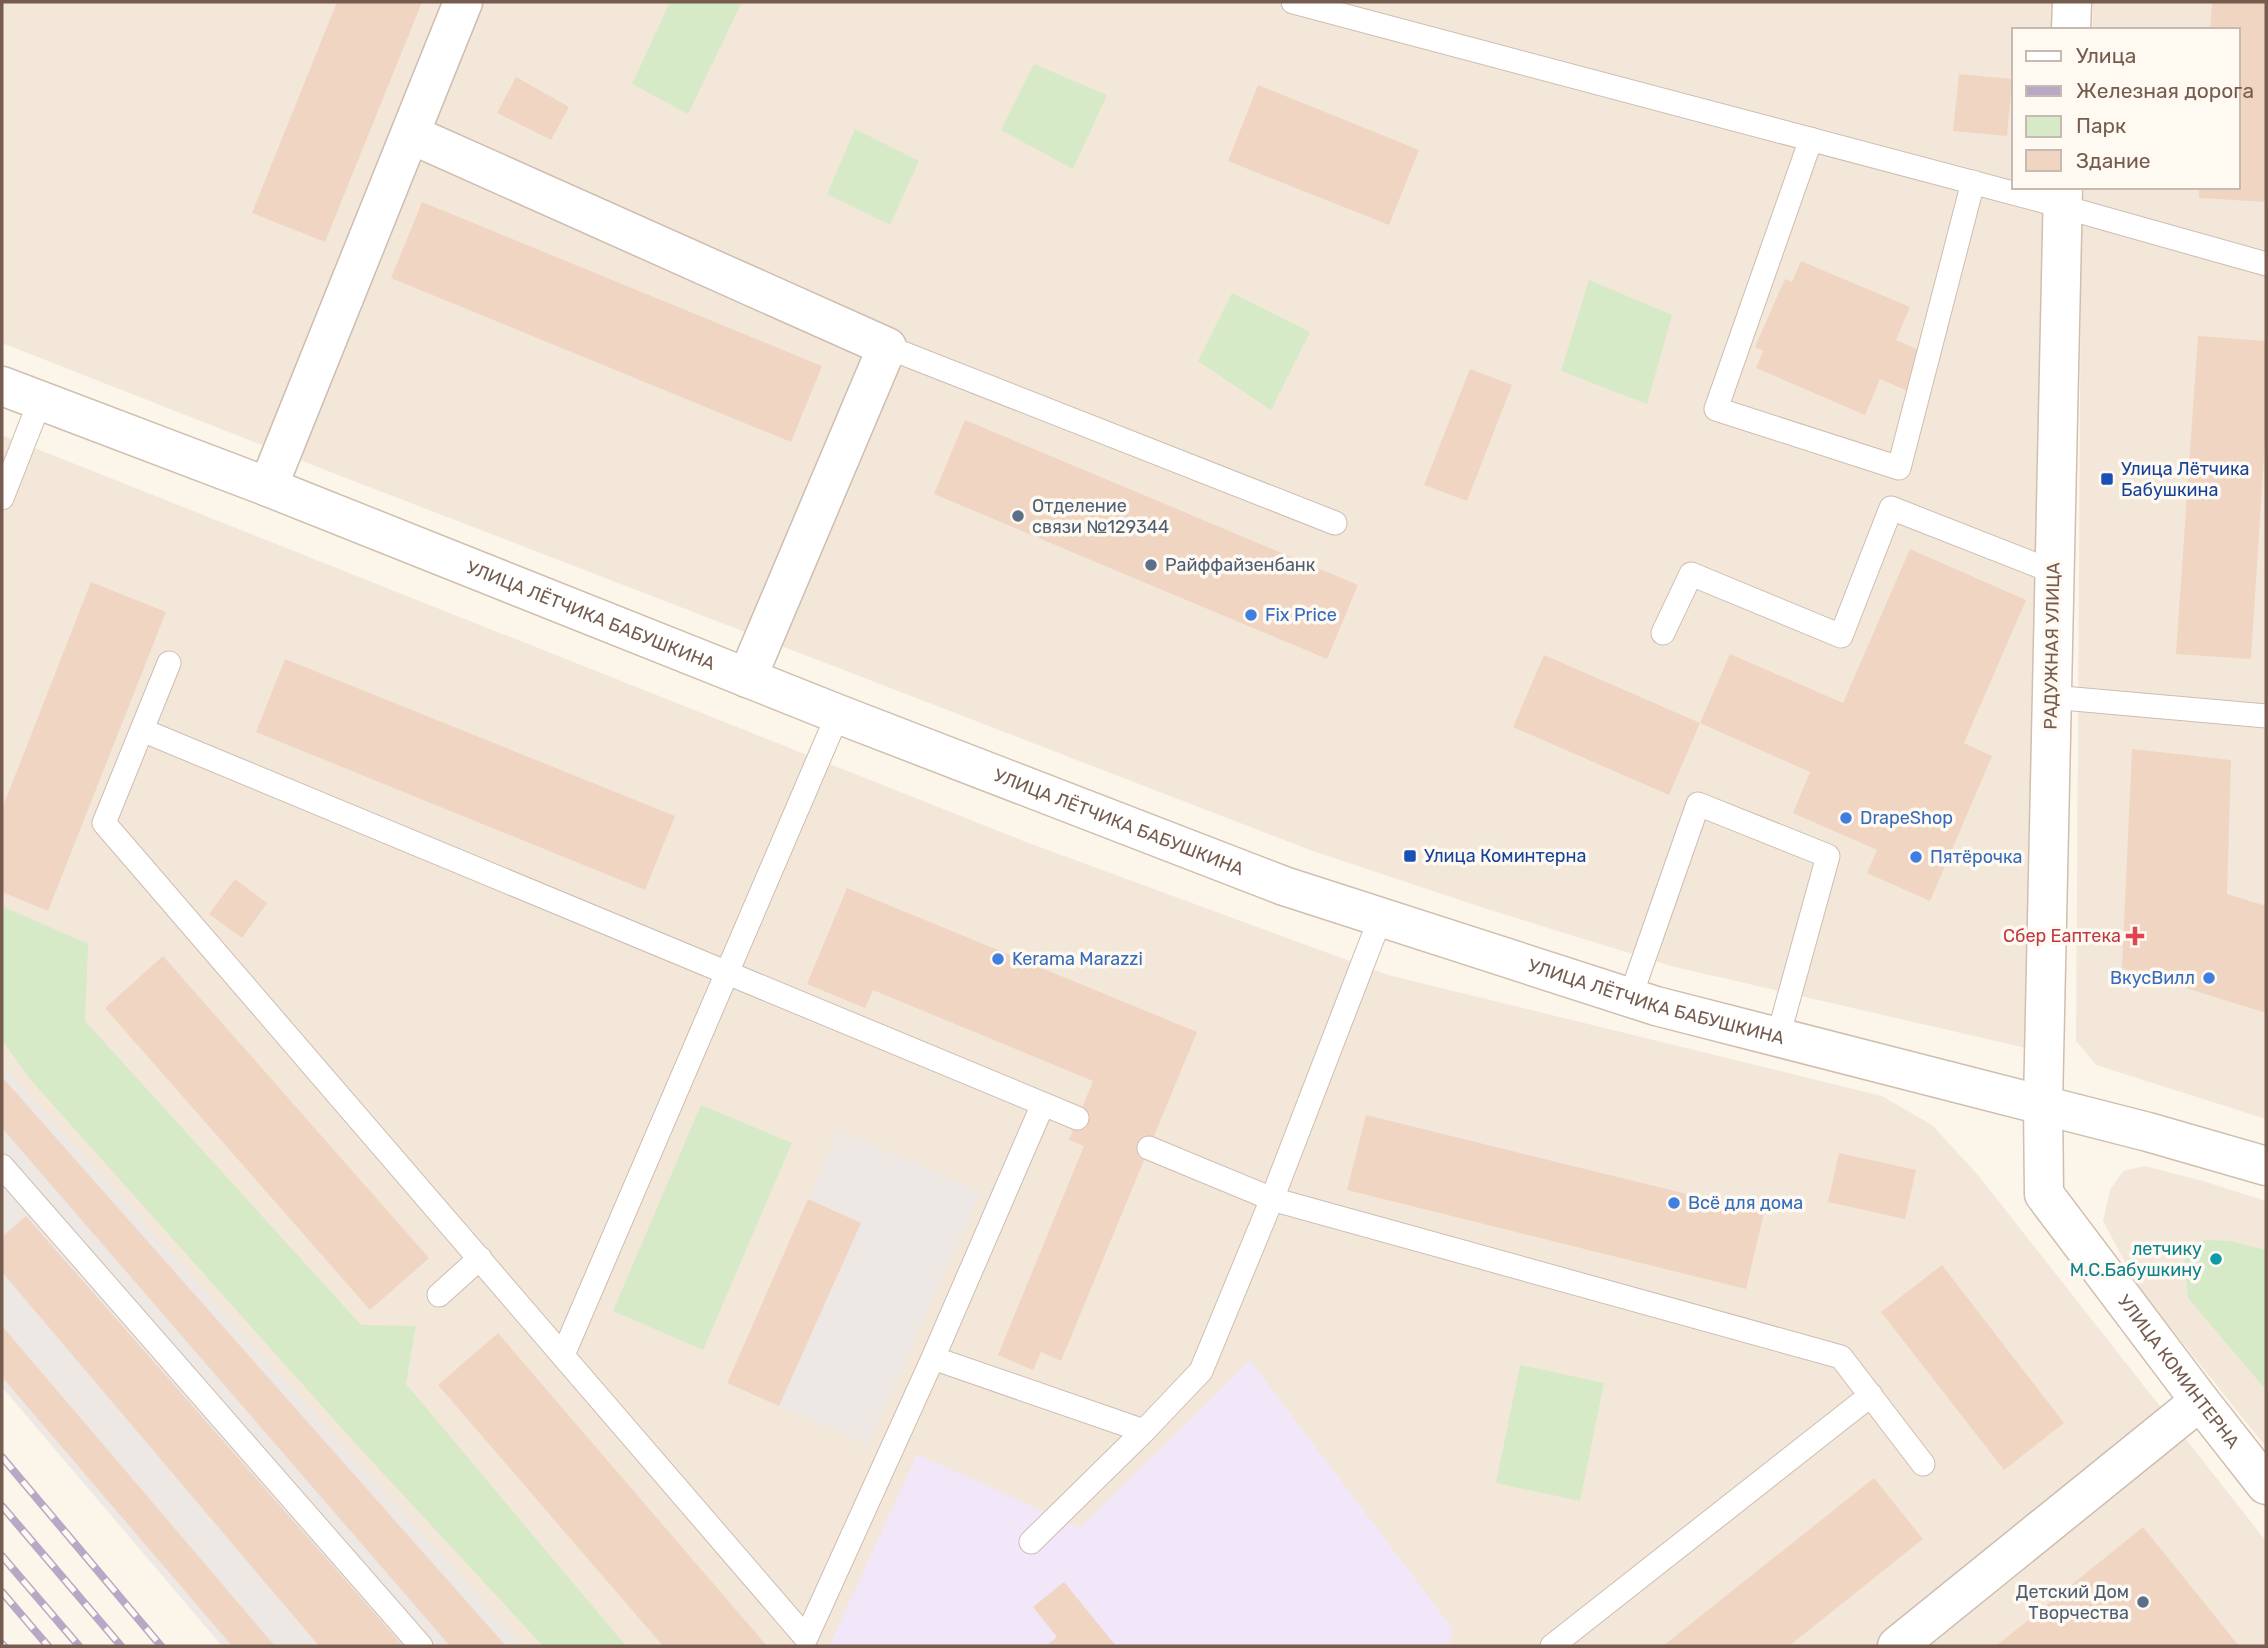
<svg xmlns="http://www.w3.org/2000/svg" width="2268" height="1648" viewBox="0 0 2268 1648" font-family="Rubik,sans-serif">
  <rect width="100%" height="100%" fill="#fcf5ea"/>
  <path fill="#f3e7d9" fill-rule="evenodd" d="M 2,2 L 2055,2 L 2054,30 L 2014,30 L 2014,187 L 2046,187 L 2026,1048 L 1671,966 L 1484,908 L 1310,850 L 333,473 L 2,343 Z
    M 2093,2 L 2266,2 L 2266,1119 L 2096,1065 L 2076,1041 L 2081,249 L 2084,187 L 2238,187 L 2238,30 L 2092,30 Z
    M 2,435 L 1026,842 L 1388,975 L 1882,1096 L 1932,1125 L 1978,1175 L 2266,1541 L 2266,1646 L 523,1646 L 2,1064 ZM 839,1130 L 979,1192 L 727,1383 Z
    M 2145,1166 L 2206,1182 L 2266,1201 L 2266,1447 L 2139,1288 L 2103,1221 L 2110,1190 L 2123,1171 Z"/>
  <path fill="#ede8e3" d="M 2,1064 L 38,1104 L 523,1646 L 222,1646 L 2,1387 Z
    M 839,1130 L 980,1192 L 868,1445 L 727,1383 Z"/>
  <path fill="#f2e6f9" d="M 1250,1360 L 1453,1629 L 1449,1646 L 829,1646 L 917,1454 L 1080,1528 Z"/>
  <path fill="#d6eac8" d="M 670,2 L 742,2 L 688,114 L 632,84 Z
    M 1034,64 L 1107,95 L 1073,169 L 1001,130 Z
    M 855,129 L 919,161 L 890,225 L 827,194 Z
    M 1589,280 L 1672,315 L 1647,404 L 1561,371 Z
    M 1232,293 L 1310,332 L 1271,410 L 1198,361 Z
    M 2,906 L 88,944 L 85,1021 L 361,1325 L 416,1326 L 406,1384 L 626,1646 L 543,1646 L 355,1443 L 29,1078 L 2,1040 Z
    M 701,1105 L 792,1143 L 703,1350 L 613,1311 Z
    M 2204,1240 L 2230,1241 L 2266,1250 L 2266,1390 L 2188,1298 L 2184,1256 Z
    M 1520,1365 L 1604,1383 L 1580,1501 L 1496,1483 Z"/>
  <path fill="#f0d5c3" d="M 337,2 L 422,2 L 325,242 L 252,213 Z
    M 2212,2 L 2266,2 L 2266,202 L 2199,198 L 2199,187 L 2238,187 L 2238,30 L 2210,30 Z
    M 1959,74 L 2012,79 L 2007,136 L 1953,131 Z
    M 516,77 L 569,107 L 551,140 L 497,113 Z
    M 1258,85 L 1419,150 L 1389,225 L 1228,161 Z
    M 422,202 L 822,366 L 791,442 L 391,278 Z
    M 1801,261 L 1910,307 L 1896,340 L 1935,357 L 1919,396 L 1880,379 L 1865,415 L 1756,368 L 1763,351 L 1755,347 L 1785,279 L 1792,282 Z
    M 2198,336 L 2266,341 L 2266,423 L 2251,659 L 2176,654 Z
    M 1470,369 L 1512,385 L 1467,501 L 1424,485 Z
    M 965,420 L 1358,585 L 1327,659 L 934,494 Z
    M 1910,549 L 2026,600 L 1964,743 L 1992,756 L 1930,901 L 1867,873 L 1877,850 L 1793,813 L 1810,772 L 1700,723 L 1730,654 L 1843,703 Z
    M 91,582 L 166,612 L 48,911 L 2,892 L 2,809 Z
    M 1544,655 L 1700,723 L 1669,795 L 1513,727 Z
    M 285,659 L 675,816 L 645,890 L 256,732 Z
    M 2132,749 L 2231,760 L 2227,894 L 2266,906 L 2266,1013 L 2122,968 Z
    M 235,879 L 267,903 L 242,938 L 209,914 Z
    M 847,888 L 1197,1032 L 1061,1361 L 1041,1352 L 1033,1370 L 998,1355 L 1084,1146 L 1069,1140 L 1093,1081 L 873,990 L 865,1008 L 807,984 Z
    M 163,956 L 429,1258 L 370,1310 L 105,1008 Z
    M 3,1078 L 506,1646 L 450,1646 L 2,1128 Z
    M 1366,1115 L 1764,1213 L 1746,1289 L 1347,1190 Z
    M 1839,1153 L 1916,1170 L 1905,1219 L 1828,1202 Z
    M 808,1199 L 861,1223 L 779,1406 L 727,1383 Z
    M 26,1216 L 403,1646 L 319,1646 L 2,1272 L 2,1237 Z
    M 1942,1265 L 2064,1423 L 2004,1470 L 1881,1312 Z
    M 2,1326 L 275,1646 L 232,1646 L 2,1377 Z
    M 498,1333 L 601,1453 L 767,1646 L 663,1646 L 438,1385 Z
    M 1874,1478 L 1923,1539 L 1789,1646 L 1663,1646 Z
    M 2143,1527 L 2239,1646 L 1996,1646 Z
    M 1064,1582 L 1116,1646 L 1046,1646 L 1057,1637 L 1033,1607 Z"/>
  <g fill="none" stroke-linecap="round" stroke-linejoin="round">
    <defs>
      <path id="lane" d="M 1293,2 L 2039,200 L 2266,264
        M 1811,139 L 1716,409 L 1899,468 L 1973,182
        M 887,347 L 1335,523
        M 2,498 L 40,401
        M 1663,633 L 1691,574 L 1841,636 L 1891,508 L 2054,572
        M 169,663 L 104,823 L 806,1638 L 933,1358 L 1043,1104
        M 2051,697 L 2266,716
        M 142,730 L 1077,1118
        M 1630,998 L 1698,804 L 1828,856 L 1778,1037
        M 1149,1148 L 1272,1199 L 1841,1357 L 1923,1464
        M 2,1166 L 421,1646
        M 439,1295 L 480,1258
        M 563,1355 L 838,714
        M 933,1358 L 1144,1431
        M 1031,1542 L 1144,1431 L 1201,1371 L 1272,1199 L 1380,919
        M 1552,1646 L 1871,1395"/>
      <path id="street" d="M 410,134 L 887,347 L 747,678
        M 268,487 L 463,2
        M 1897,1646 L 2200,1401"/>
      <g id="secondary">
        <path d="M 2071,30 L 2072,2"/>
        <path id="s1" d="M 2063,187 L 2043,1104 L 2044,1194 L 2200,1401 L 2266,1485"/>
        <path id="s2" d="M 2,386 L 268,487 L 838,714 L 1284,886 L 1656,1006 L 2148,1132 L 2266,1166"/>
      </g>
    </defs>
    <use href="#lane" stroke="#cebdb0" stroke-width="25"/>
    <use href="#street" stroke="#cebdb0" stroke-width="41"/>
    <use href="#secondary" stroke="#d1beae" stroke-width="41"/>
    <use href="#lane" stroke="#fff" stroke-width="23"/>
    <use href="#street" stroke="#fff" stroke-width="38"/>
    <use href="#secondary" stroke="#fff" stroke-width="38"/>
    <defs>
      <path id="rail" d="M 2,1457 L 161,1646
        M 2,1506 L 121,1646
        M 2,1556 L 79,1646
        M 2,1592 L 48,1646
        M 2,1644 L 4,1646"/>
    </defs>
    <use href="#rail" stroke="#b8a8c6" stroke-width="8"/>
    <use href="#rail" stroke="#fef9f1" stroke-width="5" stroke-dasharray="16" stroke-linecap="butt"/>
  </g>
  <g fill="#1a4fb4" stroke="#fef9f1" stroke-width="2.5">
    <rect x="2100" y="472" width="14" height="14" rx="3.5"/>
    <rect x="1403" y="849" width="14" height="14" rx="3.5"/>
  </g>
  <g fill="#5c6f8a" stroke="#fef9f1" stroke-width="2.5">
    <circle cx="1018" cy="516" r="7"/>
    <circle cx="1151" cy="565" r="7"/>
    <circle cx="2143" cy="1602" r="7"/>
  </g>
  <g fill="#3f7fe0" stroke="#fef9f1" stroke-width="2.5">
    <circle cx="1251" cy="615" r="7"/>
    <circle cx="1846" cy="818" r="7"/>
    <circle cx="1916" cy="857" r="7"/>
    <circle cx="998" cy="959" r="7"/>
    <circle cx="2209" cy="978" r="7"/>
    <circle cx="1674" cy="1203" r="7"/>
  </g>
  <path fill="#e0444e" stroke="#fef9f1" stroke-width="2.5" d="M2131.5 925.5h7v7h7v7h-7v7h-7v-7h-7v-7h7z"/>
  <circle fill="#0f9aa8" stroke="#fef9f1" stroke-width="2.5" cx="2216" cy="1259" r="7"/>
  <g text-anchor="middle" stroke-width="7" stroke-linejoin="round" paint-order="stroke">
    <g font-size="18" fill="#164399" stroke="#fef9f1" text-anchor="start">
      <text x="2121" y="475">Улица Лётчика<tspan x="2121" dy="21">Бабушкина</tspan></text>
      <text x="1424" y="862">Улица Коминтерна</text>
    </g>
    <g font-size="18" fill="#4e5e75" stroke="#fef9f1" text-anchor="start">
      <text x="1032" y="512">Отделение<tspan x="1032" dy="21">связи №129344</tspan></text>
      <text x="1165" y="571">Райффайзенбанк</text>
      <text x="2129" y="1598" text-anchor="end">Детский Дом<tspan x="2129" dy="21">Творчества</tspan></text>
    </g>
    <g font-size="18" fill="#765c4e" stroke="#fef9f1">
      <text dy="6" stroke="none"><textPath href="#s2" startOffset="632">УЛИЦА ЛЁТЧИКА БАБУШКИНА</textPath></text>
      <text transform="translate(2052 646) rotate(-89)" y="6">РАДУЖНАЯ УЛИЦА</text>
      <text dy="6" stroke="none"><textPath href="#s2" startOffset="1199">УЛИЦА ЛЁТЧИКА БАБУШКИНА</textPath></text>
      <text dy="6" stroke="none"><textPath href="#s2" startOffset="1766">УЛИЦА ЛЁТЧИКА БАБУШКИНА</textPath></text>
      <text dy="6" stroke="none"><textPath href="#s1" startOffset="1230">УЛИЦА КОМИНТЕРНА</textPath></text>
    </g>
    <g font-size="18" fill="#366cbe" stroke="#fef9f1" text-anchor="start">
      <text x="1265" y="621">Fix Price</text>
      <text x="1860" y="824">DrapeShop</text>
      <text x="1930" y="863">Пятёрочка</text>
      <text x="1012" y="965">Kerama Marazzi</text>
      <text x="2195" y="984" text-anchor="end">ВкусВилл</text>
      <text x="1688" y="1209">Всё для дома</text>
    </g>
    <g font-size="18" fill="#be3a42" stroke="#fef9f1" text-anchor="end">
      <text x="2121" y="942">Сбер Еаптека</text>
    </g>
    <g font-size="18" fill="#0d838f" stroke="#fef9f1" text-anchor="end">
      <text x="2202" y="1255">летчику<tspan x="2202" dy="21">М.С.Бабушкину</tspan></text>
    </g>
  </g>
  <rect width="2268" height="1648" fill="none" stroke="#765c4e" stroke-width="7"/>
  <rect x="2012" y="28" width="228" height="161" fill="#fef9f1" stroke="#c8bab0" stroke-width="2"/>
  <rect x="2026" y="51" width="35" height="10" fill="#ffffff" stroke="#c8bab0" stroke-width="2"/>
  <text x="2076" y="63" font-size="21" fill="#765c4e">Улица</text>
  <rect x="2026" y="86" width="35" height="10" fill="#b8a8c6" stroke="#c8bab0" stroke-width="2"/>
  <text x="2076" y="98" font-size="21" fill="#765c4e">Железная дорога</text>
  <rect x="2026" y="116" width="35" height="21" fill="#d6eac8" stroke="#c8bab0" stroke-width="2"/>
  <text x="2076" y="133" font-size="21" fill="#765c4e">Парк</text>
  <rect x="2026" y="150" width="35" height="21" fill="#f0d5c3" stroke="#c8bab0" stroke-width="2"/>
  <text x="2076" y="168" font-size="21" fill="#765c4e">Здание</text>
</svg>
